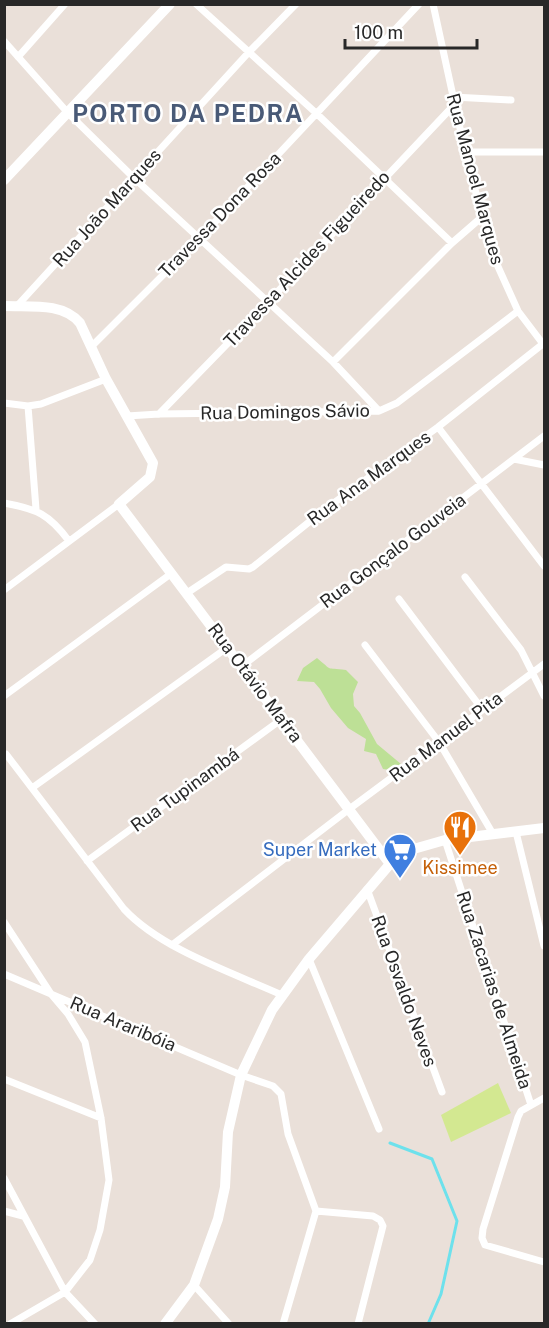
<svg xmlns="http://www.w3.org/2000/svg" width="549" height="1328" viewBox="0 0 549 1328" font-family="'Public Sans',sans-serif">
  <rect width="100%" height="100%" fill="#eae0d9"/>
  <path fill="#bde096" d="M 317,658 C 334,672 324,667 346,670 L 358,682 L 353,694 L 354,706 L 360,713 L 377,744 L 401,764 L 399,769 L 396,771 L 383,769 L 376,754 L 364,751 L 366,739 L 348,728 L 331,708 L 320,689 L 314,682 L 297,681 L 303,668 Z"/>
  <path fill="#d3e891" d="M 498,1083 L 511,1113 L 451,1142 L 441,1115 Z"/>
  <g fill="none" stroke-linecap="round" stroke-linejoin="round">
    <path stroke="#6de1ec" stroke-width="3" d="M 390,1143 L 432,1159 L 457,1221 L 441,1294 L 428,1324"/>
    <path stroke="#fff" stroke-width="7" d="M 196,4 L 316,113 L 452,243
      M 433,4 L 468,165 L 495,260 L 518,311 L 543,344
      M 4,41 L 68,113 L 134,178 L 333,362 L 379,411
      M 18,57 L 65,4
      M 453,97 L 511,100
      M 465,152 L 544,152
      M 17,306 L 249,52 L 296,4
      M 92,346 L 199,239 L 419,4
      M 333,362 L 452,243 L 483,216
      M 4,403 L 28,406 L 41,404 L 106,379
      M 28,406 L 36,509
      M 159,414 L 267,303 L 455,104
      M 127,416 L 159,414 L 379,411 L 397,403 L 518,311
      M 438,427 L 544,566
      M 514,459 L 544,465
      M 4,503 C 37,509 49,514 69,541
      M 465,577 L 521,650 L 544,696
      M 4,590 L 119,504
      M 187,593 L 226,567 L 249,569 L 253,567 L 324,510 L 438,427 L 544,343
      M 399,599 L 482,709
      M 365,645 L 439,742 L 493,834
      M 242,666 L 544,436
      M 4,696 L 172,573
      M 4,754 L 6,754 L 124,909 C 161,949 231,972 282,995
      M 32,788 L 228,647
      M 516,832 L 544,946
      M 445,840 L 531,1105
      M 87,861 L 282,719
      M 367,889 L 442,1092
      M 4,922 L 51,994 L 68,1014 L 85,1042 L 101,1118 L 109,1180 L 100,1230 L 90,1260 L 65,1292 L 10,1324
      M 172,945 L 348,810 L 544,664
      M 309,959 L 379,1129
      M 4,974 L 241,1075 L 273,1086 L 281,1094 L 288,1134 L 316,1211 L 283,1324
      M 4,1079 L 101,1118
      M 544,1098 L 521,1111 L 518,1117 L 483,1229 L 482,1238 L 485,1245 L 544,1262
      M 4,1178 L 65,1292 L 95,1324
      M 4,1211 L 23,1216
      M 316,1211 L 373,1216 L 380,1220 L 383,1226 L 358,1324
      M 194,1285 L 229,1324"/>
    <path stroke="#fff" stroke-width="10" d="M 4,180 L 170,4
      M 4,306 C 29,307 63,302 80,323 L 106,379 L 153,463 L 150,477 L 119,504 L 390,864
      M 165,1324 L 194,1285 L 218,1219 L 225,1187 L 228,1132 L 241,1075 L 272,1010 L 309,959 L 390,864 L 410,850 L 445,840 L 544,828"/>
  </g>
  <defs>
    <symbol id="restaurant-pin" viewBox="-11 -11 22 30"><path d="M0 17L-7.5 6A9.5 9.5 0 1 1 7.5 6Z" fill="#e8710a" stroke="#fff"/><path d="M-5-6h1v4h1v-4h1v4h1v-4h1v5L-1.5 .5V6h-2V.5L-5-1ZM5-6V6H3V1.5H1.5Q1.5-4 5-6Z" fill="#fff"/></symbol>
    <symbol id="supermarket-pin" viewBox="-11 -11 22 30"><path d="M0 17L-7.5 6A9.5 9.5 0 1 1 7.5 6Z" fill="#3f7fe0" stroke="#fff"/><path d="M-6-5.5h2.5l.6 2H6L4.5 2H-2.5L-4.4-4H-6ZM-1.5 3.2a1.3 1.3 0 1 0 .1 0ZM3 3.2a1.3 1.3 0 1 0 .1 0Z" fill="#fff"/></symbol>
  </defs>
  <g fill-rule="evenodd">
    <use href="#restaurant-pin" x="441" y="808" width="38" height="52"/>
    <use href="#supermarket-pin" x="381" y="831" width="38" height="52"/>
  </g>
  <g text-anchor="middle" stroke-width="5" stroke-linejoin="round" paint-order="stroke">
    <g font-size="18" fill="#282828" stroke="#fff">
      <text transform="translate(475 179) rotate(75)" y="6">Rua Manoel Marques</text>
      <text transform="translate(107 208) rotate(-48)" y="6">Rua João Marques</text>
      <text transform="translate(220 215) rotate(-46)" y="6">Travessa Dona Rosa</text>
      <text transform="translate(307 259) rotate(-47)" y="6">Travessa Alcides Figueiredo</text>
      <text transform="translate(285 412) rotate(-1)" y="6">Rua Domingos Sávio</text>
      <text transform="translate(369 478) rotate(-36)" y="6">Rua Ana Marques</text>
      <text transform="translate(393 551) rotate(-37)" y="6">Rua Gonçalo Gouveia</text>
      <text transform="translate(255 683) rotate(53)" y="6">Rua Otávio Mafra</text>
      <text transform="translate(446 737) rotate(-37)" y="6">Rua Manuel Pita</text>
      <text transform="translate(185 790) rotate(-36)" y="6">Rua Tupinambá</text>
      <text transform="translate(494 990) rotate(72)" y="6">Rua Zacarias de Almeida</text>
      <text transform="translate(404 991) rotate(70)" y="6">Rua Osvaldo Neves</text>
      <text transform="translate(123 1024) rotate(23)" y="6">Rua Araribóia</text>
    </g>
    <g font-size="18" fill="#366cbe" stroke="#fff" text-anchor="end">
      <text x="377" y="856">Super Market</text>
    </g>
    <g font-size="18" fill="#c56008" stroke="#fff">
      <text x="460" y="874">Kissimee</text>
    </g>
    <g font-size="24" font-weight="bold" letter-spacing="1.5" fill="#495a77" stroke="#fff">
      <text x="188" y="122">PORTO DA PEDRA</text>
    </g>
  </g>
  <rect width="549" height="1328" fill="none" stroke="#282828" stroke-width="12"/>
  <path d="M345 39v9h132v-9" fill="none" stroke="#282828" stroke-width="3"/>
  <text x="354" y="39" font-size="18" fill="#282828" stroke="#ffffff" stroke-width="4.5" paint-order="stroke">100 m</text>
</svg>
